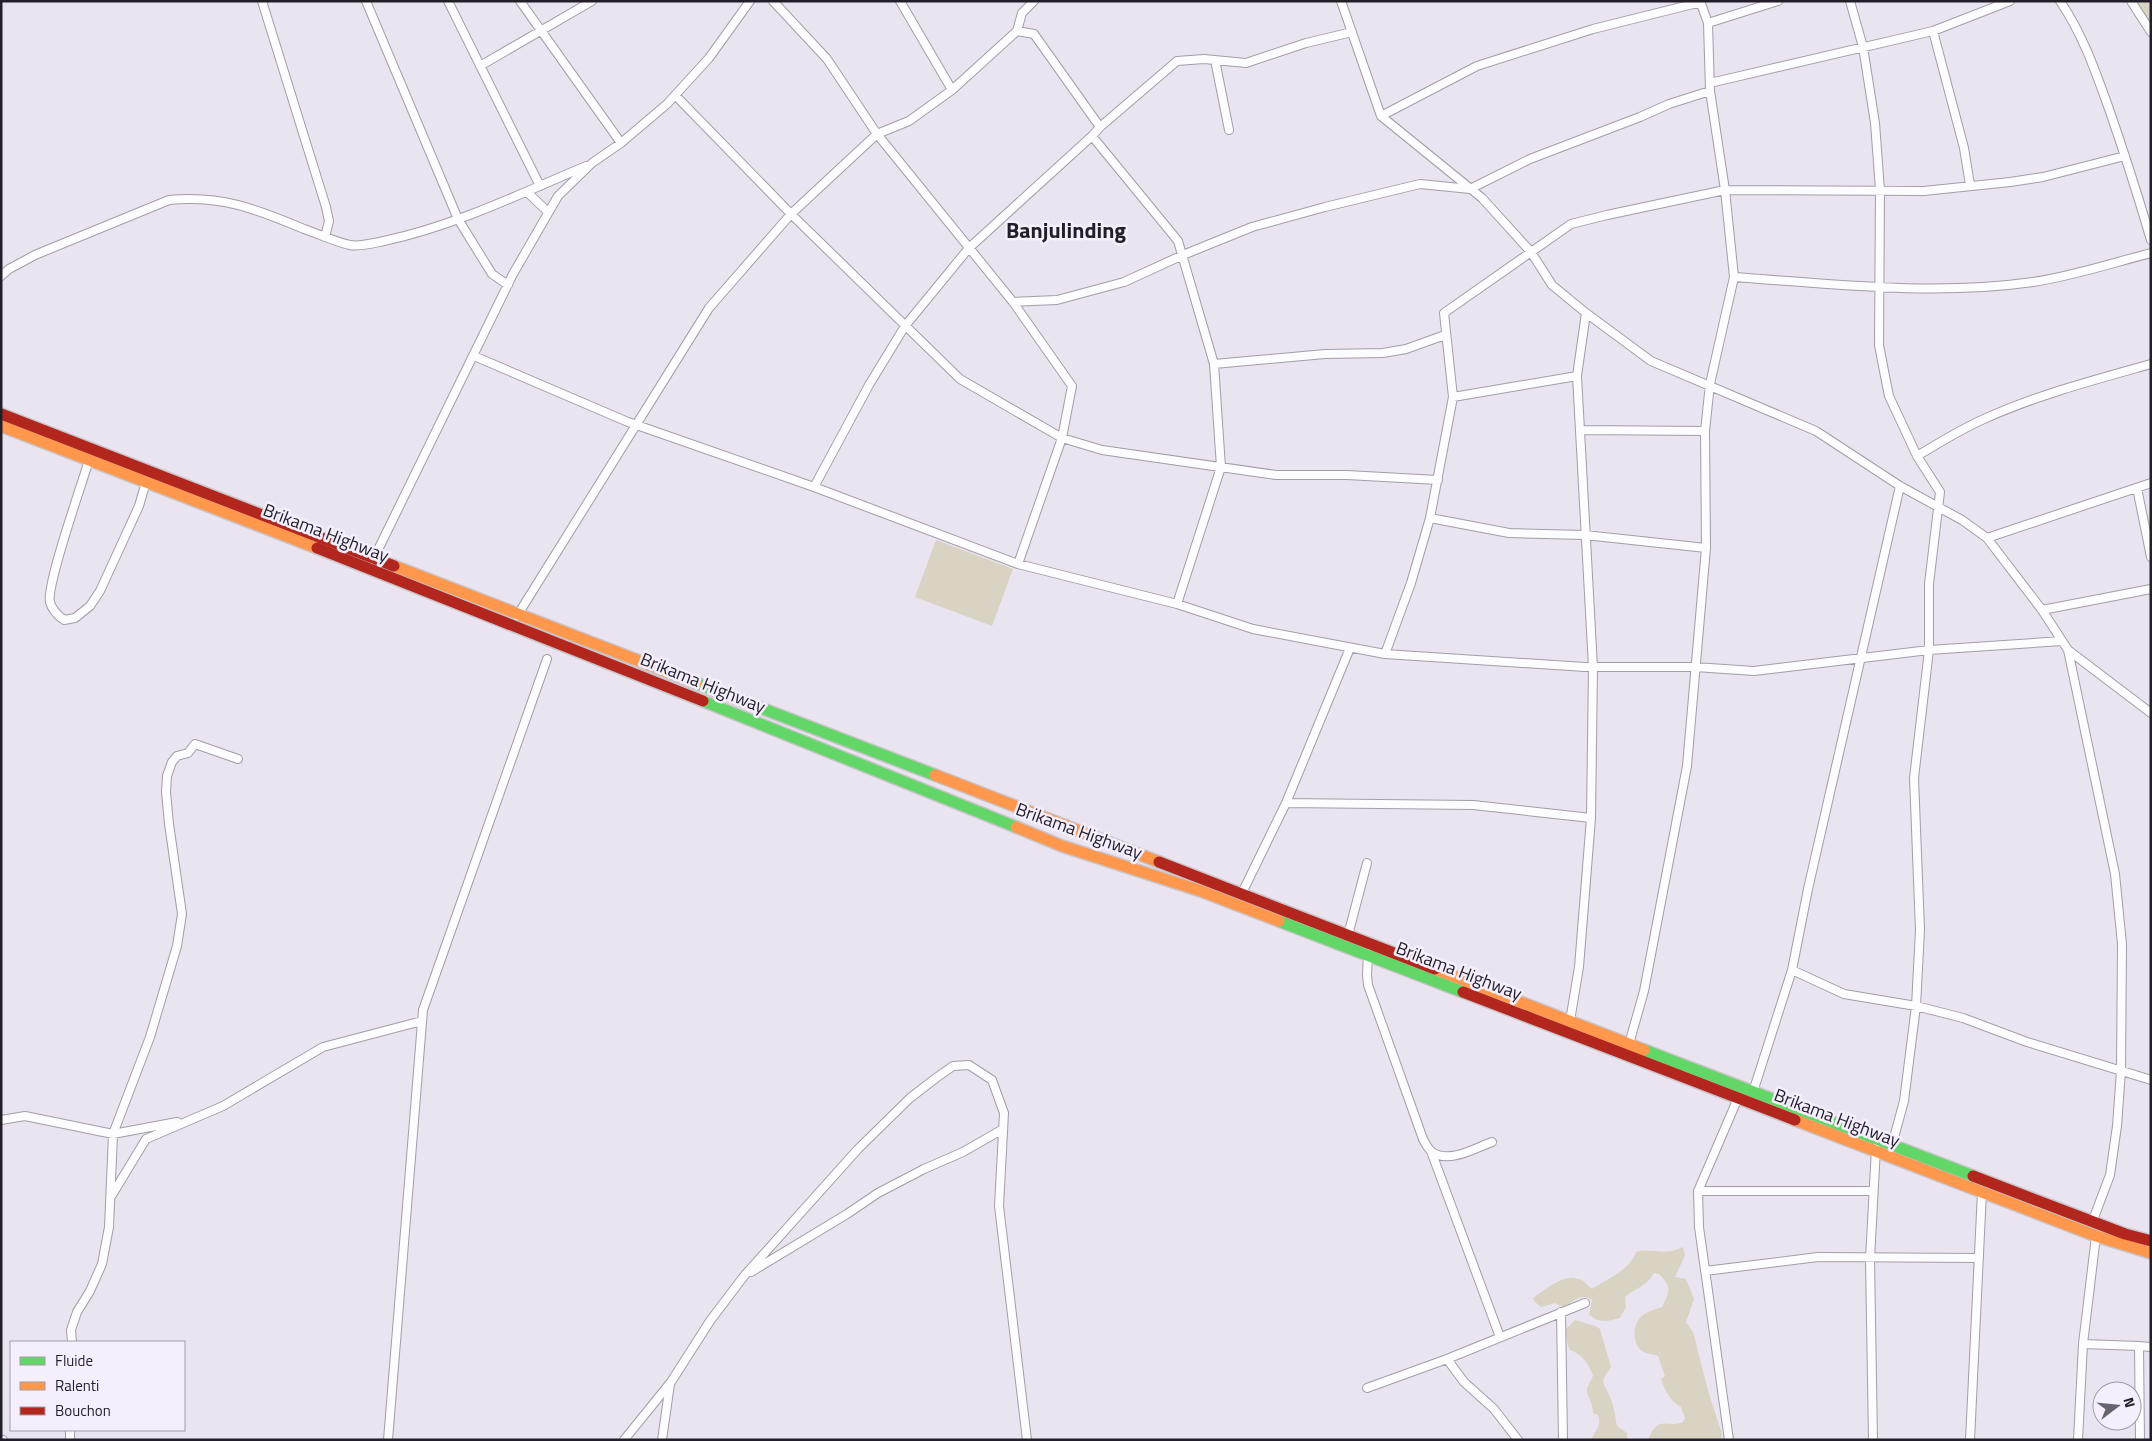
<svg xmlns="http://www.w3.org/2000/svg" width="2152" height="1441" viewBox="0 0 2152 1441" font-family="'Titillium Web',sans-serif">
  <rect width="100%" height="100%" fill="#eae4f0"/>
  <path fill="#d8d3c2" d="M 2127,1 L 2151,1 L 2151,32 Z
    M 936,540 L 1013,569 L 992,626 L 915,597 Z
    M 1683,1247 L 1685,1255 L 1675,1277 L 1686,1279 L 1694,1299 L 1686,1322 L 1693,1332 L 1709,1394 L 1722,1434 L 1721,1440 L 1648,1440 C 1659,1413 1667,1429 1683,1422 L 1685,1418 L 1681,1407 C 1669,1400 1666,1392 1661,1379 L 1665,1376 L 1658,1356 C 1653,1354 1646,1354 1642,1351 C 1631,1343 1633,1322 1643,1315 C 1649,1311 1657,1309 1662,1307 C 1670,1291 1672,1287 1659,1274 L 1654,1273 C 1646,1287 1637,1287 1625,1297 L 1626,1307 L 1620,1318 C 1609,1321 1598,1324 1589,1314 L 1592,1300 C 1581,1292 1573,1302 1563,1307 L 1555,1303 L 1541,1307 L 1535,1302 L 1533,1298 C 1547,1289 1565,1271 1583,1281 C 1586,1283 1589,1287 1592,1289 C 1607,1279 1630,1270 1636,1252 C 1654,1247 1662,1257 1683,1247 Z
    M 1575,1320 L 1595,1326 L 1600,1329 L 1611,1367 C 1598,1385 1604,1381 1610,1397 C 1614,1405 1615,1417 1617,1426 L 1627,1433 L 1627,1440 L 1591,1440 C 1595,1431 1602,1426 1598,1415 L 1593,1413 C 1593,1400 1586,1396 1587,1390 C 1587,1384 1592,1381 1593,1375 C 1588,1363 1583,1355 1570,1350 L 1568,1346 L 1565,1330 Z"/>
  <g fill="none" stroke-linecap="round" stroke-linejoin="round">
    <defs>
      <path id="street" d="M 262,1 L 326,207 L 329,221 L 325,237
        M 366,1 L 458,219 L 492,274 L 508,285
        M 448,1 L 540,186
        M 520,1 L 621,143
        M 773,1 L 827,59 L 877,134 L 1013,302 L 1072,386 L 1062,438 L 1018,564
        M 900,1 L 952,90
        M 1341,1 L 1381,116 L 1482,198 L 1531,252 L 1552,285 L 1586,313 L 1651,361 L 1816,431 L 1900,486 L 1962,520 L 1987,538 L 2042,610 L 2068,650 L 2151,713
        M 1850,1 L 1863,47 L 1875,123 L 1880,190 L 1879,345 L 1884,371 L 1889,396 L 1917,456 L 1940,492 L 1929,584 L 1929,650 L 1914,778 L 1920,930 L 1916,1006 L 1904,1101 L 1892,1145
        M 2060,1 C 2083,35 2095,70 2109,109 C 2124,152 2138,196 2151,240
        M 2131,1 L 2151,32
        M 1708,23 L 1778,1
        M 1017,31 L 1034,34 L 1100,127
        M 1933,31 L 1964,148 L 1970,185
        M 1215,60 L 1229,130
        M 480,66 L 592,1
        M 1710,83 L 1933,31 L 2010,1
        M 675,95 L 791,214 L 960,379 L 1062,438 L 1102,450 L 1276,475 L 1347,475 L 1438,480
        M 1381,116 L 1477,66 L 1593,29 L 1701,2
        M 1092,136 L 1178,241 L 1214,364 L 1221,467 L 1177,604
        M 527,192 L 548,212
        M 1,276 L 9,269 L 35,255 L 169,200 C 222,195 256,209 304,229 C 319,234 335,242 350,245 C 360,247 374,243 384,241 C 454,226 520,194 586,166
        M 1734,277 C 1833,284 1934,296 2033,282 C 2073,276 2112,263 2151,253
        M 1013,302 L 1057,300 L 1124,282 L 1183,255 L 1252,227 L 1325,207 L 1420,184 L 1470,189 L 1530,159 L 1640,117 L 1669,104 L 1710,91
        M 474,356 L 628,422 L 814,487 L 1018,564 L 1177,604 L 1253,629 L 1385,654 L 1585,667 L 1695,667 L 1754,671 L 1929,650 L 2062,641
        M 1214,364 L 1325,354 L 1383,353 L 1406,349 L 1445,335
        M 1453,397 L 1577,376
        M 1580,430 L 1705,431
        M 1917,456 C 1939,443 1961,429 1984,419 C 2037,395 2094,380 2151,364
        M 89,460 C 82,484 46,585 50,602 C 52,610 57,615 64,620 L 75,618 L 90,606 L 100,591 L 139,506 L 146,482
        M 814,487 L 869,385 L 905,326 L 969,248 L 1092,136 L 1100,127 L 1177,61 L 1204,59 L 1246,63 L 1306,43 L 1352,32
        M 2137,488 L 2151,557
        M 1430,518 L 1509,533 L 1585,535 L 1706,548
        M 1987,538 L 2151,483
        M 373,560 L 513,274 L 558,196 L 592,163 L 621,143 L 667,104 L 709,58 L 750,1
        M 2042,610 L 2151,589
        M 517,616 L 709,308 L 791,214 L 877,134 L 909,121 L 952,90 L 1017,31 L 1022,13 L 1034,1
        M 2068,650 L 2115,874 L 2122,944 L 2121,1071 L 2117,1126 L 2110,1175 L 2093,1220
        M 1385,654 L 1411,583 L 1430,518 L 1453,397 L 1444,313 L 1571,224 L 1607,215 L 1725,190 L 1924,191 L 2010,182 L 2043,177 L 2125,156
        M 1286,803 L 1473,805 L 1591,818
        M 1242,893 L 1286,803 L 1350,648
        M 1348,935 L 1367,863
        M 1368,953 L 1367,975 L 1368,985 L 1423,1139 C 1425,1143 1428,1149 1432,1152 C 1449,1164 1475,1148 1492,1142
        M 1792,970 L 1844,994 L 1916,1006 L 1963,1018 L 2027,1042 L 2151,1080
        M 1570,1021 L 1579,967 L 1591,818 L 1593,667 L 1577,376 L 1586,313
        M 1629,1044 L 1644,991 L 1687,766 L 1706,548 L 1705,431 L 1710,384 L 1734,277 L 1725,190 L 1710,91 L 1708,23 L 1700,1
        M 1753,1092 L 1792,970 L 1808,889 L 1900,486
        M 1,1120 L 25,1116 L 113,1134 L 177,1122
        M 1431,1151 L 1500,1337
        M 1698,1191 L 1873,1191
        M 112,1195 L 146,1139 L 223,1106 L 323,1047 L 422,1021
        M 1705,1271 L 1818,1257 L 1979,1258
        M 751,1272 L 847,1214 L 878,1193 L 924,1169 L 963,1152 L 1003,1129
        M 1561,1312 L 1563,1440
        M 72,1342 L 71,1330 L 77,1312 L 90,1291 L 102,1264 L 109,1227 L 113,1134 L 150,1037 L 177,946 L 182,914 L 169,824 L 166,792 L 167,776 L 172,762 L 177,756 L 188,753 L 195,744 L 238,759
        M 2083,1344 L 2139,1346
        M 1447,1359 L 1464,1382 L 1494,1409 L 1518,1440
        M 1367,1388 L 1447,1359 L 1585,1303
        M 70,1430 L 70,1440
        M 1,1440 L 3,1440
        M 388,1440 L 423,1010 L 547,659
        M 624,1440 L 671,1382 L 710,1321 L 744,1276 L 858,1149 L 910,1098 L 936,1078 L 953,1066 L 969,1065 L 992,1080 L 1004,1113 L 999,1206 L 1027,1440
        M 662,1440 L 670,1384
        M 1729,1440 L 1699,1227 L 1698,1191 L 1738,1098
        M 1873,1440 L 1870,1259 L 1876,1148
        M 1970,1440 L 1982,1192
        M 2078,1440 L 2083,1344 L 2096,1236
        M 2140,1440 L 2139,1346 L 2151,1347"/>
      <path id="fast" d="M 696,683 L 935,775
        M 703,701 L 1016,827
        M 1279,921 L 1463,992
        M 1644,1050 L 1973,1176"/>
      <path id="slow" d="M 1,426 L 317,548
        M 394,566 L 696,683
        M 935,775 L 1159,862
        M 1016,827 L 1062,846 L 1201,891 L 1279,921
        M 1435,969 L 1644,1050
        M 1795,1120 L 2096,1236 L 2151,1253"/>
      <path id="jam" d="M 1,414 L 394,566
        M 317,548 L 703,701
        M 1159,862 L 1435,969
        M 1463,992 L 1795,1120
        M 1973,1176 L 2125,1234 L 2151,1241"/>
    </defs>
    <use href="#street" stroke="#a29ea7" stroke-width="10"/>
    <use href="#fast" stroke="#c8c4ca" stroke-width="14"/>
    <use href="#slow" stroke="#c8c4ca" stroke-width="14"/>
    <use href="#jam" stroke="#c8c4ca" stroke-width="14"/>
    <use href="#street" stroke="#fcfbfd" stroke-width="8"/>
    <use href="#fast" stroke="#63d668" stroke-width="11"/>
    <use href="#slow" stroke="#ff974d" stroke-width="11"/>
    <use href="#jam" stroke="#b3261e" stroke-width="11"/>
  </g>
  <g text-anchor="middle" stroke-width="5" stroke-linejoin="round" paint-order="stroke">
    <g font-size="18" fill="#231e27" stroke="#f5eefc">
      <text transform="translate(326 533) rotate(21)" y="6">Brikama Highway</text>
      <text transform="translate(703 683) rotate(22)" y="6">Brikama Highway</text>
      <text transform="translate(1079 831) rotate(20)" y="6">Brikama Highway</text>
      <text transform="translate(1459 971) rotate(21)" y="6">Brikama Highway</text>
      <text transform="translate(1837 1118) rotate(21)" y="6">Brikama Highway</text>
    </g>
    <g font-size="22" font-weight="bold" fill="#231e27" stroke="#f5eefc">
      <text x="1066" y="238">Banjulinding</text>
    </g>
  </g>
  <rect width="2152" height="1441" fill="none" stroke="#231e27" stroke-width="5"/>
  <rect x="10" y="1341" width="175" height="90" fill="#f5eefc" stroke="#a19ba7"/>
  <rect x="20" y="1357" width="25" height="8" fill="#63d668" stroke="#a19ba7"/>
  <text x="55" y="1366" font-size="15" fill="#231e27">Fluide</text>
  <rect x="20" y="1382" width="25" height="8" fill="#ff974d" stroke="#a19ba7"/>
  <text x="55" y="1391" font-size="15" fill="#231e27">Ralenti</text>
  <rect x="20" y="1407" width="25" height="8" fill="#b3261e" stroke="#a19ba7"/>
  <text x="55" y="1416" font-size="15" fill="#231e27">Bouchon</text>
  <g transform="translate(2117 1406) rotate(74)"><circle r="24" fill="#f5eefc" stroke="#a19ba7"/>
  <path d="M0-4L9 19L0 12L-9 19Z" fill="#69636d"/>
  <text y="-8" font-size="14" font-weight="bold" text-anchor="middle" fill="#231e27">N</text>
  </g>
</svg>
